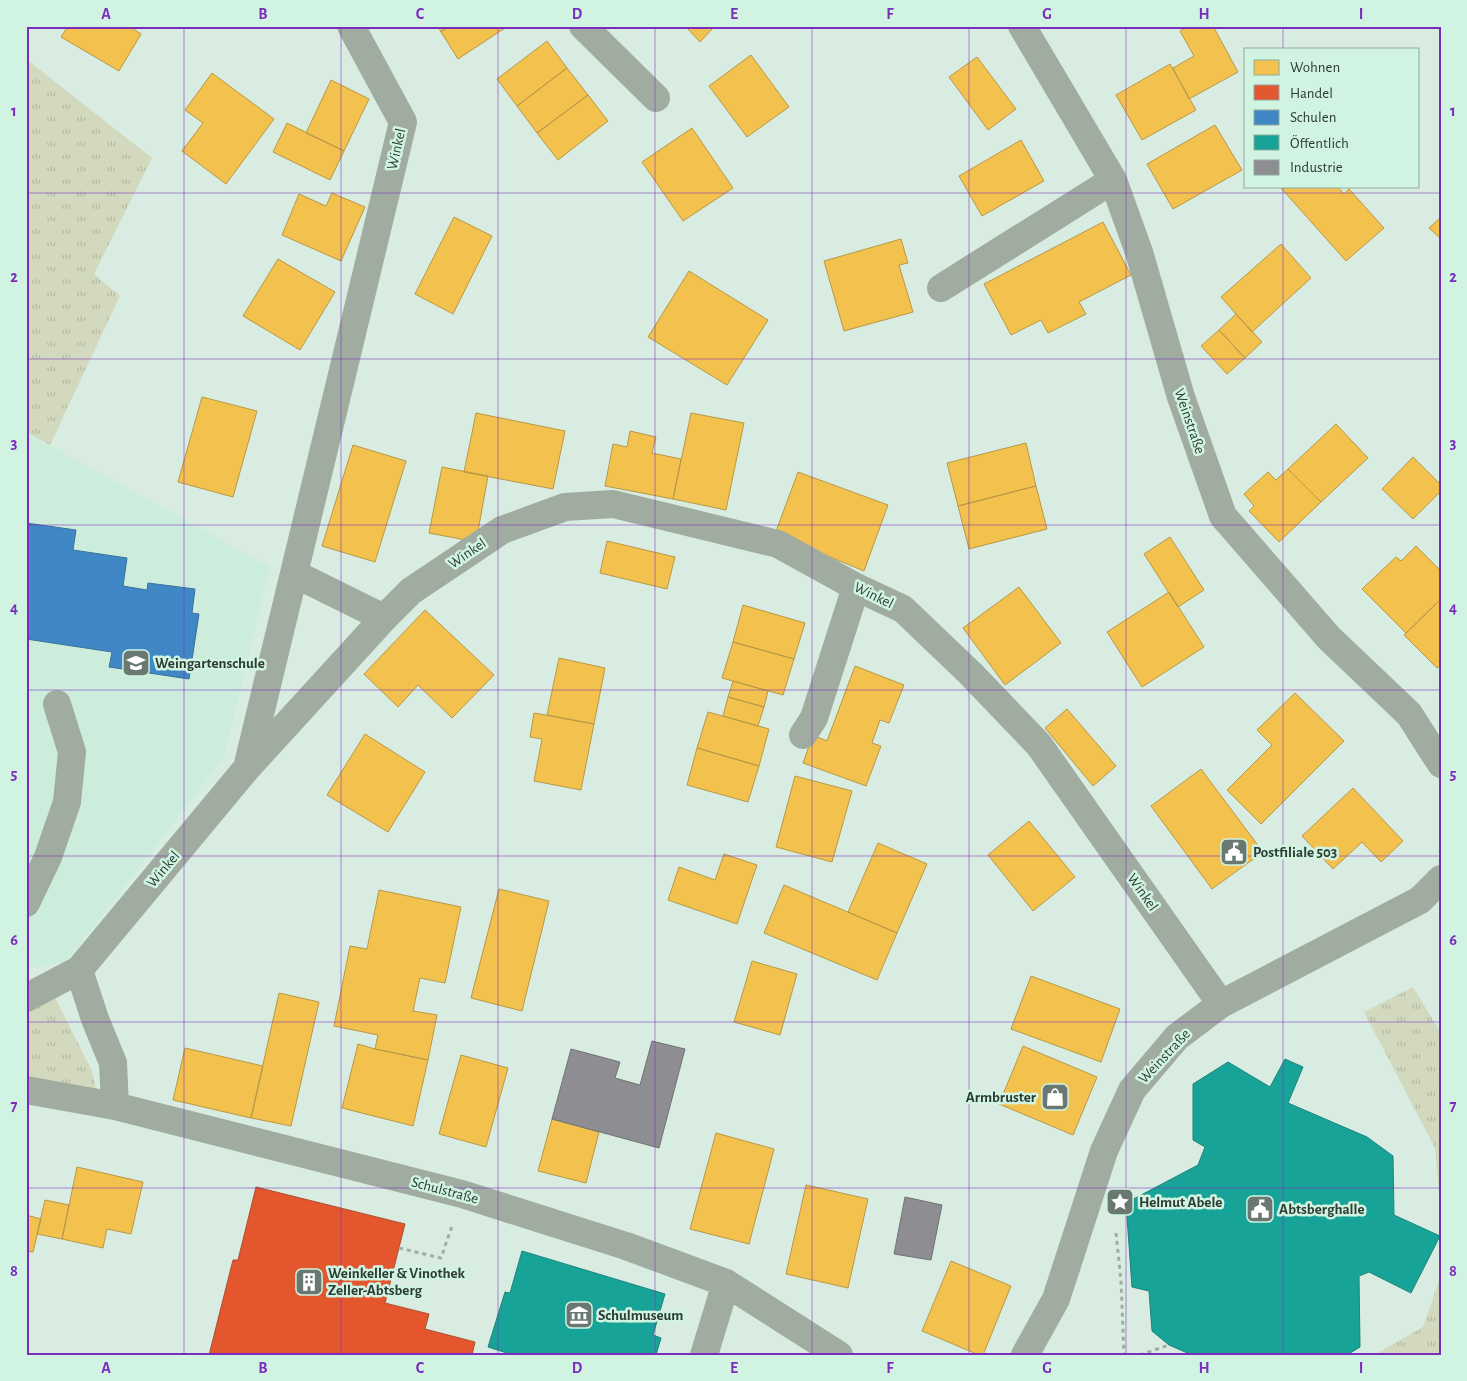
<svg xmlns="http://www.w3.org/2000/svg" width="1467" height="1381" viewBox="0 0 1467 1381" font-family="'Alegreya Sans',sans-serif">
  <defs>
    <pattern id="grass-tufts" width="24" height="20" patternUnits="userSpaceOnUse" patternTransform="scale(1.25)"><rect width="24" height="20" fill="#d2d9be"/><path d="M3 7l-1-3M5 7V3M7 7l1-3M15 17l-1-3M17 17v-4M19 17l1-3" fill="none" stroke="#b5bba4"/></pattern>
  </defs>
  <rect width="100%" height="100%" fill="#d8ece2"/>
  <path fill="#cceddc" d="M 26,432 L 270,567 L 223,759 L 66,962 L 31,968 L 26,967 Z"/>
  <path fill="url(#grass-tufts)" d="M 26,59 L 152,158 L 94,274 L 120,296 L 50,445 L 26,432 Z
    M 1413,987 L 1441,1033 L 1441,1216 L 1435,1148 L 1364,1012 Z
    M 54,996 L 92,1071 L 96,1090 L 26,1077 L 26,1014 Z
    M 1441,1275 L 1441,1355 L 1374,1355 L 1423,1327 Z"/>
  <path fill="#f2c14e" stroke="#b79946" d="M 68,26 L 129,26 L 141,34 L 119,71 L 61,37 Z
    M 438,26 L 449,26 L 441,32 Z
    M 449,26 L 508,26 L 458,59 L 441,32 Z
    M 685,26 L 715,26 L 700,42 Z
    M 1188,26 L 1213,26 L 1238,72 L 1189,99 L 1173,68 L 1194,56 L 1180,31 Z
    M 547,41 L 567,68 L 517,106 L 497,79 Z
    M 751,55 L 789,107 L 747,137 L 709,86 Z
    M 977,57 L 1016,109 L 988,130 L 949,77 Z
    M 1170,64 L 1196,110 L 1142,140 L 1116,95 Z
    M 567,68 L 588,95 L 537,133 L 517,106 Z
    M 212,73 L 274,119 L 226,184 L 182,151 L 203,123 L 185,110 Z
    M 331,80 L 369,99 L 344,151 L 306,133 Z
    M 588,95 L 608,121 L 558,160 L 537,133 Z
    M 287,123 L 344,151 L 330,180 L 273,152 Z
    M 1215,125 L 1242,170 L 1173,209 L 1147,164 Z
    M 692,128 L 733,188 L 683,221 L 642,162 Z
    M 1021,140 L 1044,181 L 982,216 L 959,176 Z
    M 1282,186 L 1337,186 L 1344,194 L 1349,189 L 1384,228 L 1346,261 L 1281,188 Z
    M 332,193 L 365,207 L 341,261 L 282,235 L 299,194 L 326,206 Z
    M 454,217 L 492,236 L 453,314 L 415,294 Z
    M 1441,217 L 1441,239 L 1429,228 Z
    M 1103,222 L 1131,275 L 1079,302 L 1086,314 L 1048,333 L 1041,320 L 1011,335 L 984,284 Z
    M 901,239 L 908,263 L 899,265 L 913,312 L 844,331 L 824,261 Z
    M 1281,244 L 1311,278 L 1252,332 L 1221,297 Z
    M 278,259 L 335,292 L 300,350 L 243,316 Z
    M 689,271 L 768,320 L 727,385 L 648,337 Z
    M 1236,314 L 1262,342 L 1245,358 L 1219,330 Z
    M 1219,330 L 1245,358 L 1227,374 L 1201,346 Z
    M 202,397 L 257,411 L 233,497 L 178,482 Z
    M 476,413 L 565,431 L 553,489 L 464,472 Z
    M 691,413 L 744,423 L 726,510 L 673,499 Z
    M 1336,424 L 1368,458 L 1321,502 L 1288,469 Z
    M 630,431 L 656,437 L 652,453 L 681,459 L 673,499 L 605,486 L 613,444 L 627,447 Z
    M 1026,443 L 1036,486 L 958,506 L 947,463 Z
    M 353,445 L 406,461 L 375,562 L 322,546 Z
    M 1413,457 L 1441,485 L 1441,491 L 1413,519 L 1382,489 Z
    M 442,467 L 488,476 L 476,542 L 429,533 Z
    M 1288,469 L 1321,502 L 1279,542 L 1249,511 L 1254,506 L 1244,494 L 1268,472 L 1276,480 Z
    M 798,472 L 888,505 L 864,571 L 775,534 Z
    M 1036,486 L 1047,529 L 969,549 L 958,506 Z
    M 1170,537 L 1204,590 L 1178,607 L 1144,554 Z
    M 607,541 L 675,557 L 667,589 L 600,573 Z
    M 1416,546 L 1441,571 L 1441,599 L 1406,633 L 1362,589 L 1396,557 L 1401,561 Z
    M 1019,587 L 1061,643 L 1005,685 L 963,628 Z
    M 1169,592 L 1204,647 L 1142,687 L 1107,632 Z
    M 1441,599 L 1441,665 L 1437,668 L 1404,635 Z
    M 743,605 L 805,623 L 794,659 L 733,642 Z
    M 425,610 L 494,675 L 452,718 L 418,685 L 398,707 L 364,674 Z
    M 733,642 L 794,659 L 783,695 L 722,678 Z
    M 559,658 L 605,668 L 594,724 L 547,715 Z
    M 855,666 L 904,685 L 889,723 L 880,720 L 872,743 L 881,746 L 866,786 L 803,763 L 813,735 L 827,741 Z
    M 733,681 L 768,691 L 764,707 L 728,697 Z
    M 1295,693 L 1344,741 L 1261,824 L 1227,790 L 1272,745 L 1257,730 Z
    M 728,697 L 764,707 L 758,726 L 723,716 Z
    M 1067,709 L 1116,766 L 1093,786 L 1045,728 Z
    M 708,712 L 769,729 L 759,766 L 697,748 Z
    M 534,713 L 594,724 L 581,790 L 534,781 L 542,739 L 530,737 Z
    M 365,734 L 425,772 L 388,832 L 327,795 Z
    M 697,748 L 759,766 L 748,802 L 687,785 Z
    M 1201,769 L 1263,852 L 1212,889 L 1151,806 Z
    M 795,776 L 852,791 L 832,862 L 776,847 Z
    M 1353,788 L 1403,841 L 1381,862 L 1362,842 L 1333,869 L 1302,836 Z
    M 1029,821 L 1075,877 L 1033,911 L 988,855 Z
    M 878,843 L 927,864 L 897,933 L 848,912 Z
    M 724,854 L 757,865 L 737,924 L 668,900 L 679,867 L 715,880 Z
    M 784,885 L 897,933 L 877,980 L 764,933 Z
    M 499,889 L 549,901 L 522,1011 L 471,998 Z
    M 379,890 L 461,907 L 445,983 L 420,978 L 413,1011 L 437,1015 L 428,1060 L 375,1049 L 378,1035 L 334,1026 L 350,946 L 367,949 Z
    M 752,961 L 797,974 L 780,1035 L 734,1022 Z
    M 1031,976 L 1120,1009 L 1101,1062 L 1011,1029 Z
    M 279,993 L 319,1002 L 291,1126 L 251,1118 Z
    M 358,1044 L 375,1049 L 428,1060 L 413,1126 L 342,1108 Z
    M 1023,1046 L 1097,1077 L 1073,1135 L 999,1104 Z
    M 185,1048 L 263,1066 L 251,1118 L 173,1100 Z
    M 461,1055 L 508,1068 L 486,1147 L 439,1134 Z
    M 552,1119 L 599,1132 L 586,1183 L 538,1171 Z
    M 716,1133 L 774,1149 L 749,1244 L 690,1229 Z
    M 77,1167 L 143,1182 L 131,1234 L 107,1229 L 103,1248 L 62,1239 Z
    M 806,1185 L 868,1199 L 848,1288 L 786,1274 Z
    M 45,1200 L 69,1205 L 62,1239 L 37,1234 Z
    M 26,1215 L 41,1219 L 33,1252 L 26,1251 Z
    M 951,1261 L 1011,1286 L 983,1355 L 979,1355 L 922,1331 Z"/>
  <path fill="#e4572e" stroke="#ad4f30" d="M 256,1187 L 405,1224 L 385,1303 L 429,1314 L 425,1329 L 475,1342 L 472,1355 L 209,1355 L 233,1260 L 238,1260 Z"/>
  <path fill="#3f88c5" stroke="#3a719a" d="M 26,523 L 76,530 L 73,550 L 127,558 L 123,586 L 147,590 L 148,583 L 195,589 L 192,613 L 199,614 L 189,679 L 109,667 L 112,652 L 26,639 Z"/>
  <path fill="#17a398" stroke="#1e847a" d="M 1285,1059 L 1303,1067 L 1288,1103 L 1367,1137 L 1393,1156 L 1394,1215 L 1440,1236 L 1411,1293 L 1369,1272 L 1359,1276 L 1360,1347 L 1347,1355 L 1192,1355 L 1169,1345 L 1152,1331 L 1149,1291 L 1132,1287 L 1126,1203 L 1198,1165 L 1205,1147 L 1193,1140 L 1193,1084 L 1228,1062 L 1270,1087 Z
    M 522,1251 L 665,1294 L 653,1335 L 661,1338 L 656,1355 L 513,1355 L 488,1347 L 505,1292 L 510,1293 Z"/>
  <path fill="#8d8d92" stroke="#707476" d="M 652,1041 L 685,1049 L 659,1148 L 552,1119 L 571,1049 L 620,1062 L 615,1078 L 640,1085 Z
    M 905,1197 L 942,1205 L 931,1260 L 894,1254 Z"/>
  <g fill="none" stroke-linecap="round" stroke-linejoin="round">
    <path stroke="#a2ada1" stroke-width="3" stroke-dasharray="4 4" stroke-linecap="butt" d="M 1116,1233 L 1121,1281 L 1124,1355
      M 399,1248 L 441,1258 L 452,1226
      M 1140,1355 L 1169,1345"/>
    <path stroke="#a1aca0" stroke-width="28" d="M 583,26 L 656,98
      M 1022,26 L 1113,180 L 1139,252 L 1181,397 L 1223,516 L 1329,638 L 1409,714 L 1441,764
      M 941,288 L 1113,180
      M 295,574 L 384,618
      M 803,735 L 814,718 L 856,587
      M 247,768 L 384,618 L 411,591 L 502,530 L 565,507 L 613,504 L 778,544 L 856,587 L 903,609 L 971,674 L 1039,745 L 1221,1004
      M 26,903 L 48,857 L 67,802 L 72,752 L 57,704
      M 79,970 L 95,1019 L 113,1063 L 115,1106
      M 26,998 L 79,970 L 247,768 L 403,122 L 351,26
      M 26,1090 L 115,1106 L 462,1194 L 626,1246 L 726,1283 L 839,1355
      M 704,1355 L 726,1283
      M 1025,1355 L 1056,1299 L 1104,1151 L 1132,1090 L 1177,1037 L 1221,1004 L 1420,900 L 1441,879"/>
  </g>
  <path fill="none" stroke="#7b2cbf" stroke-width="1" stroke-opacity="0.55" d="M 184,26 L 184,1355M 341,26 L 341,1355M 498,26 L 498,1355M 655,26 L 655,1355M 812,26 L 812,1355M 969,26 L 969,1355M 1126,26 L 1126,1355M 1283,26 L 1283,49M 1283,186 L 1283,1355M 26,193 L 1441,193M 26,359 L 1441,359M 26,525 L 1441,525M 26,690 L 1441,690M 26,856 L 1441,856M 26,1022 L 1441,1022M 26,1188 L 1441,1188"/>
  <defs>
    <symbol id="school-square" viewBox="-11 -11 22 22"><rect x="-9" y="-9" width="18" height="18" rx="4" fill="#697971" stroke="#d0f4e1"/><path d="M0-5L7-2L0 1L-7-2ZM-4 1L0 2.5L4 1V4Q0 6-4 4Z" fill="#fff"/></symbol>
    <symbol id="civic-square" viewBox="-11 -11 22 22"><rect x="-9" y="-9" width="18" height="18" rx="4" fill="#697971" stroke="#d0f4e1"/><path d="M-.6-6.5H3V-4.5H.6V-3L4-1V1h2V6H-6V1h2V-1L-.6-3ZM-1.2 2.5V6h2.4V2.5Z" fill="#fff"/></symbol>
    <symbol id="shop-square" viewBox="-11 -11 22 22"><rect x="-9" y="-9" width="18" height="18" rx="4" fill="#697971" stroke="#d0f4e1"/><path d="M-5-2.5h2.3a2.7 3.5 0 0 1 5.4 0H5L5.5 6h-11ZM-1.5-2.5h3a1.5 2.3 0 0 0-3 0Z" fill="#fff"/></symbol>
    <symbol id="sight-square" viewBox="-11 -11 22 22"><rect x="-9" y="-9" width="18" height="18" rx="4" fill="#697971" stroke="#d0f4e1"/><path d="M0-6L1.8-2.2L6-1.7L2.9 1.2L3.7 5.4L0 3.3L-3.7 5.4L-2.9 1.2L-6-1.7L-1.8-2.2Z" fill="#fff"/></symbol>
    <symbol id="building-square" viewBox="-11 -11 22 22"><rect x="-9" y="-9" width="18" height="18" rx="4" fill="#697971" stroke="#d0f4e1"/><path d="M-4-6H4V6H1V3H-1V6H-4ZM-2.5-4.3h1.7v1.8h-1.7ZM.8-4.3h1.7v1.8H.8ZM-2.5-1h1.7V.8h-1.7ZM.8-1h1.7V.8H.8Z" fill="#fff"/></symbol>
    <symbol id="museum-square" viewBox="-11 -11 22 22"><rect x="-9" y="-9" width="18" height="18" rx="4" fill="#697971" stroke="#d0f4e1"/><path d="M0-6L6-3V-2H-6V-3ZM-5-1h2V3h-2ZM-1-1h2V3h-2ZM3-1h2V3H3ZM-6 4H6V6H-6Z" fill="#fff"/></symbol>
  </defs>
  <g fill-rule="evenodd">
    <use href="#school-square" x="120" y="647" width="32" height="32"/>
    <use href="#civic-square" x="1218" y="836" width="32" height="32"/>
    <use href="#shop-square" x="1039" y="1081" width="32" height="32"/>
    <use href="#sight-square" x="1104" y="1186" width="32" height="32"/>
    <use href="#civic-square" x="1244" y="1193" width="32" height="32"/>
    <use href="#building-square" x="293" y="1266" width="32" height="32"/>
    <use href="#museum-square" x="563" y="1299" width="32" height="32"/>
  </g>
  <g text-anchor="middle" stroke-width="5" stroke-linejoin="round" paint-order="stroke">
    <g font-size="15" fill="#2d3b34" stroke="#d0f4e1">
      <text transform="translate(396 149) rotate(-77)" y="5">Winkel</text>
      <text transform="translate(1190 421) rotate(71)" y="5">Weinstraße</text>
      <text transform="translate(467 553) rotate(-34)" y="5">Winkel</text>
      <text transform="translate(874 595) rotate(26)" y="5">Winkel</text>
      <text transform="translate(163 869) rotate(-50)" y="5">Winkel</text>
      <text transform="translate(1143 892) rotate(55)" y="5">Winkel</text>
      <text transform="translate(1164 1056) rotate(-47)" y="5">Weinstraße</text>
      <text transform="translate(445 1190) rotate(15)" y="5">Schulstraße</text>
    </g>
    <g font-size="15" font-weight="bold" fill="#2d3b34" stroke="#d0f4e1" text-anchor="start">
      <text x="155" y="668">Weingartenschule</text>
      <text x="1253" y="857">Postfiliale 503</text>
      <text x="1036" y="1102" text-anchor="end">Armbruster</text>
      <text x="1139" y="1207">Helmut Abele</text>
      <text x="1279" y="1214">Abtsberghalle</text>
      <text x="328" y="1278">Weinkeller &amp; Vinothek<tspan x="328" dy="17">Zeller-Abtsberg</tspan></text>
      <text x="598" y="1320">Schulmuseum</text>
    </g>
  </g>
  <rect width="1467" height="1381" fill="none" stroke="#d0f4e1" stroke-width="55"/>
  <rect x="1244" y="48" width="175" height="140" fill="#d0f4e1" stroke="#8faa9c"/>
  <rect x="1254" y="60" width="25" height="15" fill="#f2c14e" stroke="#8faa9c"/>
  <text x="1290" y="72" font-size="15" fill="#2d3b34">Wohnen</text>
  <rect x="1254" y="85" width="25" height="15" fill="#e4572e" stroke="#8faa9c"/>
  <text x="1290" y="98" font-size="15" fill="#2d3b34">Handel</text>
  <rect x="1254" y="110" width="25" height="15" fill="#3f88c5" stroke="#8faa9c"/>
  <text x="1290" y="122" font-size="15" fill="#2d3b34">Schulen</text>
  <rect x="1254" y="135" width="25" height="15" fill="#17a398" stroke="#8faa9c"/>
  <text x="1290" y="148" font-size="15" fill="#2d3b34">Öffentlich</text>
  <rect x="1254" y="160" width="25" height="15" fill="#8d8d92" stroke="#8faa9c"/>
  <text x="1290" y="172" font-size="15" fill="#2d3b34">Industrie</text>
  <rect x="28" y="28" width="1412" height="1326" fill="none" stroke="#7b2cbf" stroke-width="2"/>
  <g font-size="16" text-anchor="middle" font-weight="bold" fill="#7b2cbf">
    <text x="106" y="19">A</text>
    <text x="263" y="19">B</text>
    <text x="420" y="19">C</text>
    <text x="577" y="19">D</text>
    <text x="734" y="19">E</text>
    <text x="890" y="19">F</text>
    <text x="1047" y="19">G</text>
    <text x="1204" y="19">H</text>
    <text x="1361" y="19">I</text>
    <text x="14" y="116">1</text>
    <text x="1453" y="116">1</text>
    <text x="14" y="282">2</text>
    <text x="1453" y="282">2</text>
    <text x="14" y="448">3</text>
    <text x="1453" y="448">3</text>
    <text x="14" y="613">4</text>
    <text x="1453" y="613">4</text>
    <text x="14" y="779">5</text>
    <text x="1453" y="779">5</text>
    <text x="14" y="945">6</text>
    <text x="1453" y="945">6</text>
    <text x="14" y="1111">7</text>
    <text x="1453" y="1111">7</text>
    <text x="14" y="1276">8</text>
    <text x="1453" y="1276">8</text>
    <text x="106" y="1373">A</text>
    <text x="263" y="1373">B</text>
    <text x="420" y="1373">C</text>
    <text x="577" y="1373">D</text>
    <text x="734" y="1373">E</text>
    <text x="890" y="1373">F</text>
    <text x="1047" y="1373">G</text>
    <text x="1204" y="1373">H</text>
    <text x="1361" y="1373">I</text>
  </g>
</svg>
